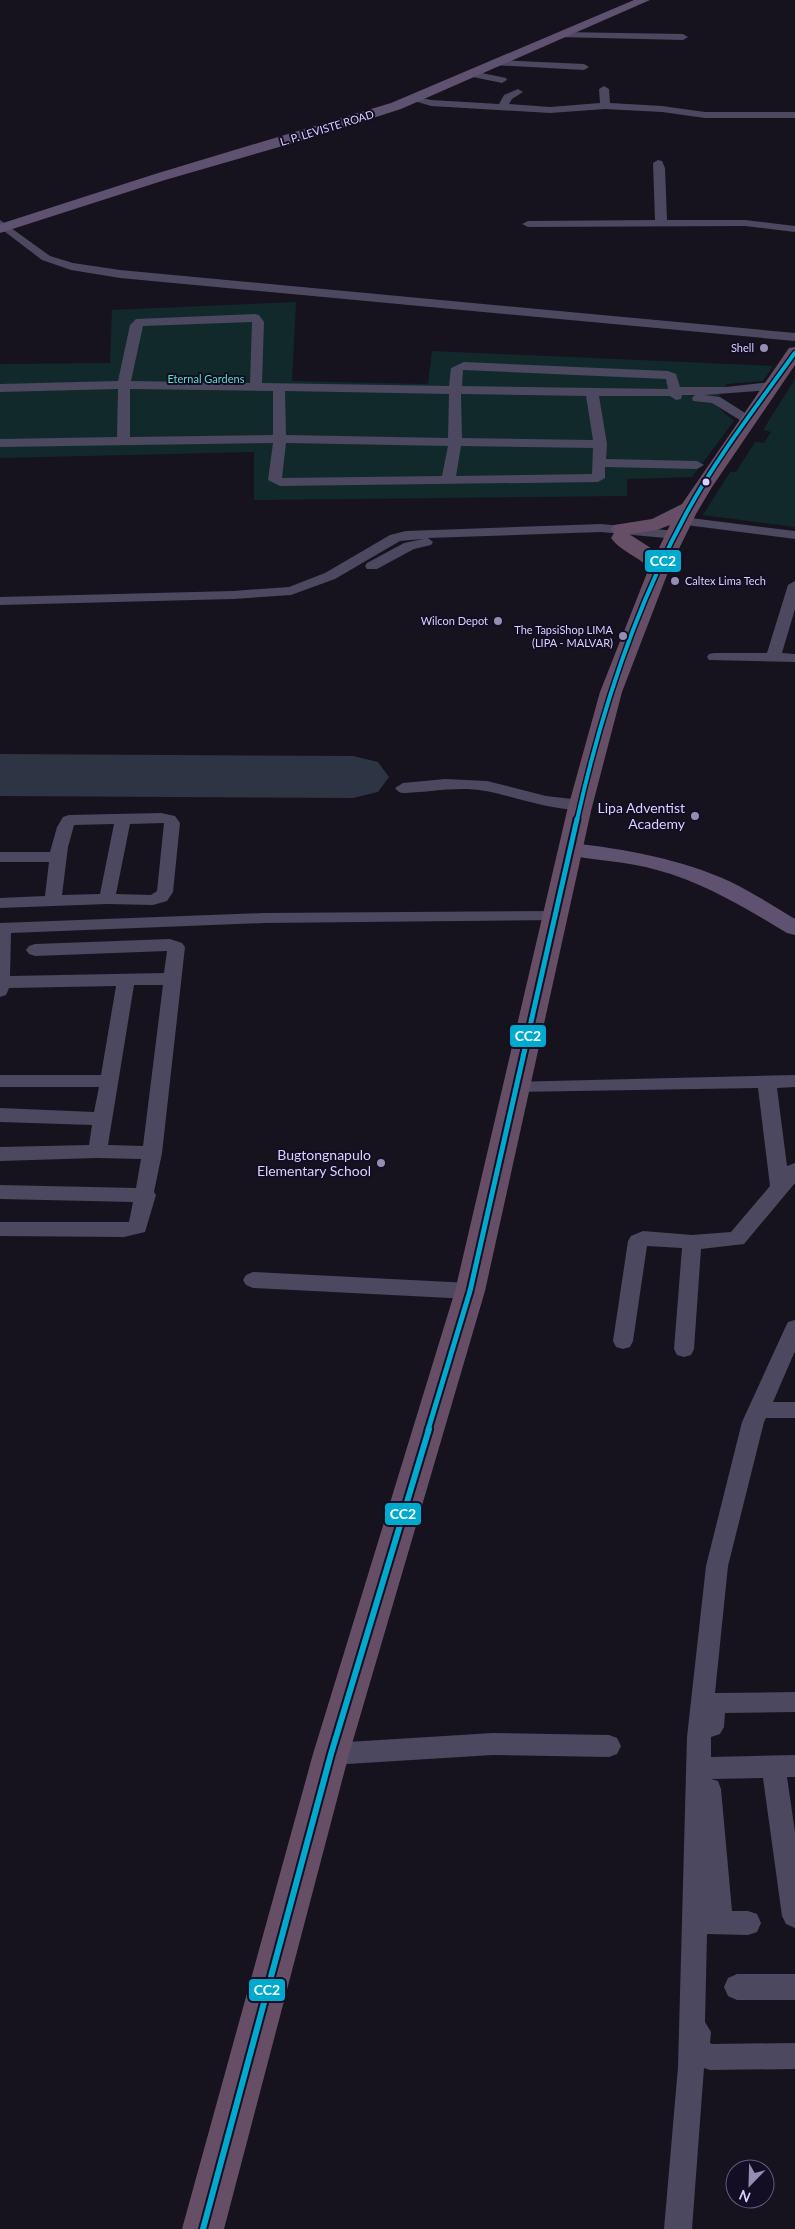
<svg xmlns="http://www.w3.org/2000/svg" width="795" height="2229" viewBox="0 0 795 2229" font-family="Lato,sans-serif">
  <rect width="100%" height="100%" fill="#16131e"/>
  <path fill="#12292b" d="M 296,302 L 292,381 L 428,384 L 432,351 L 773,366 L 763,381 L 727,384 L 714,404 L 734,421 L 692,477 L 627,479 L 627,496 L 254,500 L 254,452 L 0,458 L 0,364 L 110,363 L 112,310 Z
    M 795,379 L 795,527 L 703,515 L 730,472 L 736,472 L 755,442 L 764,443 L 771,432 L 763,430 Z"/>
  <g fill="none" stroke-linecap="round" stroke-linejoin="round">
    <path fill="#2d3443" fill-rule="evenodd" d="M 0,754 L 353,756 L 378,762 L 389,777 L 378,792 L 353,798 L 0,796 Z"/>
    <path fill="#4b485f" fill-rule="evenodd" d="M 560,32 L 683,34 L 688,37 L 683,40 L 557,37 L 555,35 Z
      M 496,60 L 584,64 L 589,67 L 584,70 L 492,65 L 492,61 Z
      M 472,71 L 506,78 L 507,80 L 502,83 L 468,76 L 467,74 Z
      M 604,86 L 609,89 L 610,103 L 662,106 L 705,112 L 795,112 L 795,118 L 705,118 L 662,112 L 605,109 L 550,113 L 431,106 L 408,99 L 413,96 L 431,100 L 499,104 L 504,95 L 518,89 L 523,92 L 512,99 L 509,104 L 550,107 L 600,103 L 599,89 Z
      M 658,160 L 662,161 L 665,168 L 667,220 L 745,220 L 795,226 L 795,232 L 745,226 L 528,227 L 522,224 L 528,221 L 655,220 L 653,163 Z
      M 0,220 L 50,256 L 73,263 L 120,270 L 795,333 L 795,341 L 120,278 L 71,270 L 42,260 L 0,228 Z
      M 255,314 L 259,315 L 264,322 L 262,383 L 449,386 L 451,368 L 464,362 L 668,371 L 676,374 L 680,387 L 726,387 L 772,382 L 778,386 L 772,390 L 704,395 L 720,397 L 753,418 L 754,421 L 753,424 L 748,425 L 712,403 L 693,401 L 692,398 L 695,395 L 682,395 L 681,399 L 676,400 L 670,396 L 599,396 L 607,444 L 606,459 L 697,461 L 704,465 L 697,469 L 605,467 L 605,478 L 598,482 L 280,486 L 268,480 L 273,443 L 0,447 L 0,439 L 117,437 L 118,389 L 0,392 L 0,384 L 118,381 L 130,325 L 136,319 ZM 252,322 L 250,383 L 131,381 L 143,326 ZM 463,370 L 666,379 L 668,389 L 462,386 ZM 130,389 L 273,391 L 273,435 L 130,437 ZM 285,391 L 449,394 L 448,438 L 286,435 ZM 461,394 L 586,396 L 593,440 L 462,438 ZM 286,443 L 448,446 L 442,476 L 282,478 ZM 461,446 L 593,448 L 592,474 L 456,476 Z
      M 683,517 L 795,531 L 795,539 L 678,524 L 676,521 Z
      M 601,524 L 676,531 L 683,535 L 676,539 L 601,532 L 428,538 L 433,542 L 431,545 L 414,549 L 377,569 L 367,569 L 365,566 L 367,563 L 404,543 L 423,539 L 400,541 L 335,579 L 291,595 L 233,599 L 0,605 L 0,597 L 233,591 L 289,587 L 325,573 L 390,535 L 406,531 Z
      M 795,581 L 795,609 L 782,653 L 795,654 L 795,662 L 709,660 L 707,657 L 709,654 L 714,653 L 767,653 L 788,585 Z
      M 445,779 L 487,781 L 546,796 L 581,800 L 589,805 C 579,820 503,793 485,791 C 458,786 432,792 405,793 C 400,793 398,792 395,788 L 403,783 Z
      M 161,813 L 175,816 L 180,823 L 173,892 L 167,901 L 153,905 L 107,904 L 0,908 L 0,898 L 45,896 L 49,862 L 0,862 L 0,852 L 50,852 L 57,827 L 63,817 L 69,815 ZM 164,823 L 157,891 L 151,895 L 116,894 L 130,824 ZM 114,824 L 100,894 L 62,895 L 68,847 L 74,825 Z
      M 555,911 L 561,912 L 564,916 L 561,920 L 264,923 L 11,933 L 10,976 L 164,973 L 167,951 L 35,956 L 29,954 L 26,950 L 29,946 L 35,944 L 170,939 L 182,943 L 185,947 L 162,1153 L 154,1192 L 156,1195 L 145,1232 L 124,1237 L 0,1236 L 0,1222 L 129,1222 L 133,1202 L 0,1199 L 0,1185 L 136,1188 L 141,1159 L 97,1158 L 0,1161 L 0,1147 L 89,1145 L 92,1125 L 0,1122 L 0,1108 L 94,1112 L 99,1087 L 0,1087 L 0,1075 L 101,1075 L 116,986 L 9,988 L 6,995 L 0,997 L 0,923 L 264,913 ZM 134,985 L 163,985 L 143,1146 L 108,1145 Z
      M 795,1075 L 795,1087 L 777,1088 L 787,1166 L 795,1163 L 795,1183 L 744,1244 L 701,1249 L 694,1349 L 691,1355 L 684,1357 L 677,1355 L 674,1349 L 682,1248 L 647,1246 L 633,1341 L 630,1347 L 623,1349 L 616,1347 L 613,1341 L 628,1241 L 631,1236 L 643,1231 L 692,1235 L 731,1232 L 770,1186 L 758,1088 L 516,1092 L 509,1090 L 507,1086 L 509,1082 Z
      M 253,1272 L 470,1283 L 477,1286 L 480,1291 L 477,1296 L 470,1299 L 253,1288 L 246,1285 L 243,1280 L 246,1275 Z
      M 795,1320 L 795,1351 L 773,1402 L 795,1402 L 795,1418 L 766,1418 L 764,1422 L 728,1566 L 715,1693 L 795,1692 L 795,1712 L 725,1713 L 724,1727 L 720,1734 L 711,1737 L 711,1757 L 795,1755 L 795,1777 L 787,1777 L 795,1832 L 795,1928 L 786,1924 L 782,1916 L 763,1778 L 711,1779 L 718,1781 L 721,1789 L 732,1911 L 748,1911 L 757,1914 L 761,1923 L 757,1932 L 748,1935 L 707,1934 L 705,2022 L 711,2032 L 710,2043 L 712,2044 L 795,2043 L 795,2069 L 710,2070 L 704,2068 L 692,2229 L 664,2229 L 678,2067 L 687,1737 L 706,1566 L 742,1422 L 785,1328 L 788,1322 Z
      M 493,1733 L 609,1735 L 617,1738 L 621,1746 L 617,1754 L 609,1757 L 493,1755 L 331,1765 L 322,1762 L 319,1754 L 322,1746 L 331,1743 Z
      M 737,1974 L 795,1974 L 795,2000 L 737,2000 L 728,1996 L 724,1987 L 728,1978 Z"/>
    <path fill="#5f5170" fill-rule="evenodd" d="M 634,0 L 650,0 L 401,109 L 314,137 L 165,180 L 0,233 L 0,224 L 155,174 L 391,103 Z
      M 571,843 C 626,849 681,859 731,882 C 753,893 774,906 795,919 L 795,935 L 787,933 C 745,908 705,883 657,870 C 627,861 594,861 564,854 L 561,849 L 564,844 Z"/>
    <path fill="#664f66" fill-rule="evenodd" d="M 795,347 L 795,365 L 712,487 L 696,514 L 670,567 L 622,692 L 591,811 L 485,1291 L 349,1754 L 224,2229 L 182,2229 L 313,1754 L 455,1291 L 567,811 L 600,692 L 649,568 C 638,556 620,551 611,538 L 614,533 L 611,529 L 614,525 L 652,519 L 682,504 L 789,348 ZM 670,525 L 657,552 L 629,534 L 657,530 Z"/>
    <defs>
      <path id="bus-1-far3" d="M 793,355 L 795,352"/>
      <path id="bus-1-far2" d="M 577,820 C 600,716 635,608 686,514 C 716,458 757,406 794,354"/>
      <path id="bus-1-far1" d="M 428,1430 L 470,1291 L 577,819"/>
      <path id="bus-1" d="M 203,2229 L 331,1754 L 429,1429"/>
    </defs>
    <use href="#bus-1-far3" stroke="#130e23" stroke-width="5"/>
    <use href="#bus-1-far2" stroke="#130e23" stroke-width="7"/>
    <use href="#bus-1-far1" stroke="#130e23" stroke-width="9"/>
    <use href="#bus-1" stroke="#130e23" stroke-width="10"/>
    <use href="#bus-1-far3" stroke="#00a9ce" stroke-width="3"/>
    <use href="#bus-1-far2" stroke="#00a9ce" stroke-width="4"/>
    <use href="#bus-1-far1" stroke="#00a9ce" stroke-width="5"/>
    <use href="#bus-1" stroke="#00a9ce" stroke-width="6"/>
  </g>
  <g fill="#958eb0" stroke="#130e23" stroke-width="2">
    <circle cx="764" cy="348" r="5"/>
    <circle cx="675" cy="581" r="5"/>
    <circle cx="498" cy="621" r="5"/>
    <circle cx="623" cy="636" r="5"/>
    <circle cx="695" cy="816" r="5"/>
    <circle cx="381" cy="1163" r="5"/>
  </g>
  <circle fill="#d9d1fe" stroke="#130e23" stroke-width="2" cx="706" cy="482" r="4.5"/>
  <g text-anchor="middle" stroke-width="4" stroke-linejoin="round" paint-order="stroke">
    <g font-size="11" fill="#d9d1fe" stroke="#130e23">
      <text transform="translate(327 128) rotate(-17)" y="4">L. P. LEVISTE ROAD</text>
    </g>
    <g font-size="11" fill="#d9d1fe" stroke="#130e23" text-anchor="end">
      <text x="754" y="352">Shell</text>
      <text x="685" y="585" text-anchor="start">Caltex Lima Tech</text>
      <text x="488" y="625">Wilcon Depot</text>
      <text x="613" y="634">The TapsiShop LIMA<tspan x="613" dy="13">(LIPA - MALVAR)</tspan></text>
    </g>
    <g font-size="11" fill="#5ddec6" stroke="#130e23">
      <text x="206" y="383">Eternal Gardens</text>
    </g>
    <g font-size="14" fill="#d9d1fe" stroke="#130e23" text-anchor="end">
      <text x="685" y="813">Lipa Adventist<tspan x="685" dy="16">Academy</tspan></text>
      <text x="371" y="1160">Bugtongnapulo<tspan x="371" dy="16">Elementary School</tspan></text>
    </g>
  </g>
  <g stroke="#130e23" stroke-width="2">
    <rect x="644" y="549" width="38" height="24" rx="5" fill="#00a9ce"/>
    <rect x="509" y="1024" width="38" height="24" rx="5" fill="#00a9ce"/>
    <rect x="384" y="1502" width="38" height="24" rx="5" fill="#00a9ce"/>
    <rect x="248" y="1978" width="38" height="24" rx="5" fill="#00a9ce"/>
  </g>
  <g font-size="14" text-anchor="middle" font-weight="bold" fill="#fff">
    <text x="663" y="566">CC2</text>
    <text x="528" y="1041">CC2</text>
    <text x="403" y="1519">CC2</text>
    <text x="267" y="1995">CC2</text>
  </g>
  <g transform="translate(750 2184) rotate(203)"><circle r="24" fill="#130e23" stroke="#625c7b"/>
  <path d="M0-4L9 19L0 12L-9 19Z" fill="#958eb0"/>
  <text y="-8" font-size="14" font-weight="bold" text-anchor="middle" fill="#d9d1fe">N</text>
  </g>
</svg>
